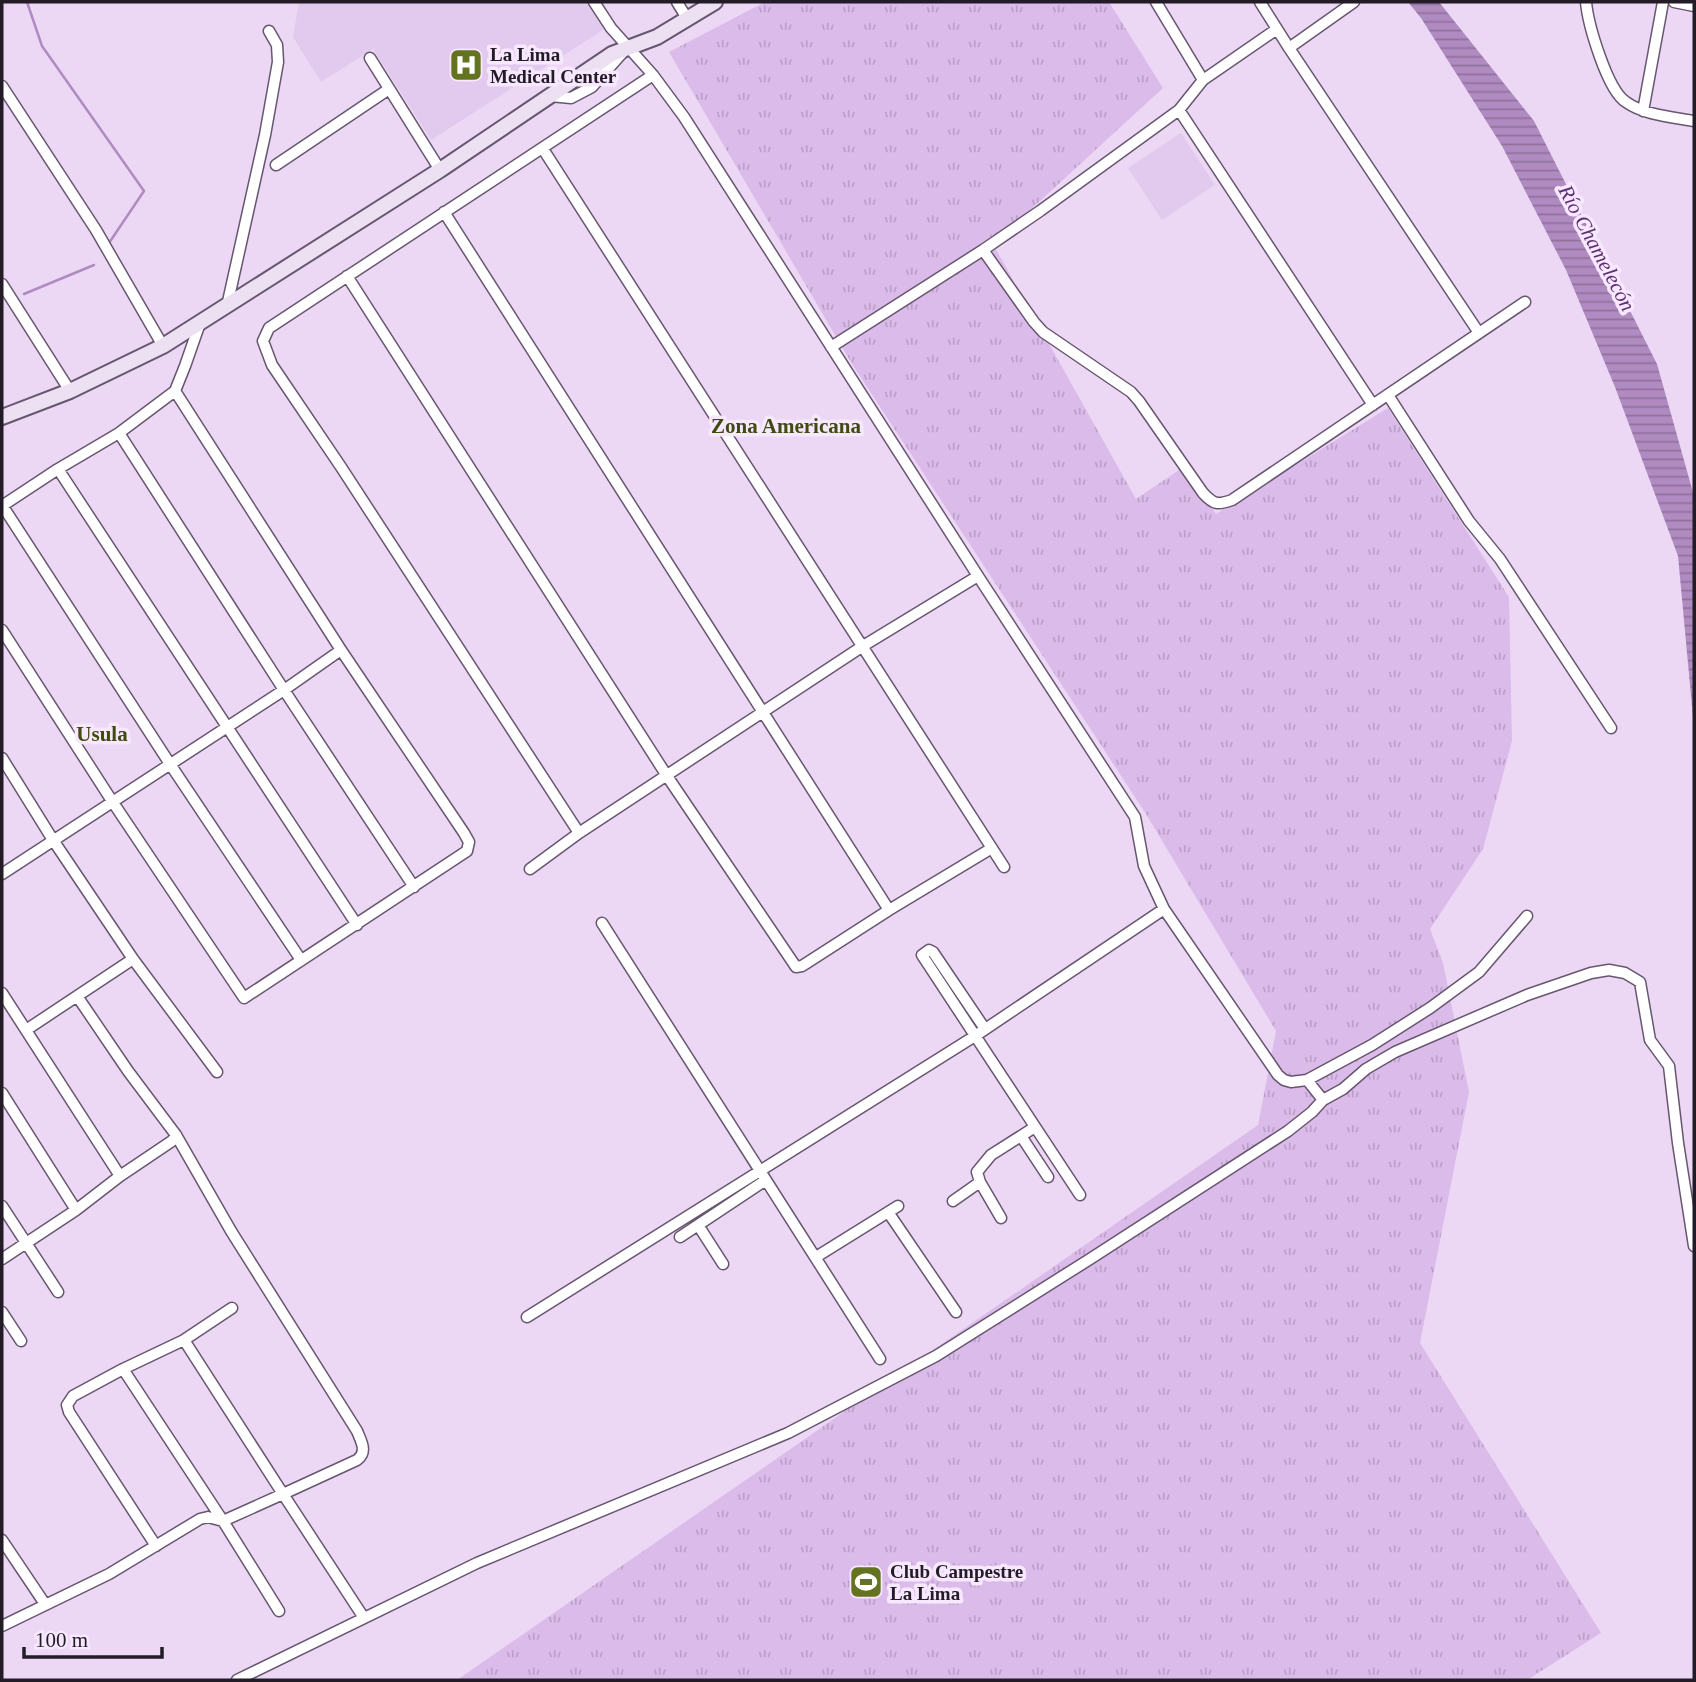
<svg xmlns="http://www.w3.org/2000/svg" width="1696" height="1682" viewBox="0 0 1696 1682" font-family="Georgia,serif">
  <defs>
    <pattern id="grass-tufts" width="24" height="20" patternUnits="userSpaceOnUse" patternTransform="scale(1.75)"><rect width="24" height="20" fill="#dbbbea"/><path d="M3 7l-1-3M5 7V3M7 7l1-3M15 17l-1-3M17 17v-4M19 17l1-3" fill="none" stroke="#bca0c9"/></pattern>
    <pattern id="water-rules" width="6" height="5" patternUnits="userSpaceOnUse" patternTransform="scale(1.75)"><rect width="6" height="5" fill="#b08bc2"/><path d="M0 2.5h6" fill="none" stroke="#8f719d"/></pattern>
  </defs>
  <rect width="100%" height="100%" fill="#ecd8f5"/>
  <path fill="#e2caee" d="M 299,2 L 589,2 L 606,28 L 431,140 L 373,49 L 321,82 L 293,37 Z
    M 1181,133 L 1215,185 L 1162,220 L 1128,168 Z"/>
  <path fill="url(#grass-tufts)" d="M 765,2 L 1109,2 L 1163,88 L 993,244 L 1136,499 L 1185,466 L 1216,514 L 1388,408 L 1509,597 L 1512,741 L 1483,849 L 1430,929 L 1443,963 L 1469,1092 L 1420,1343 L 1601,1633 L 1527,1680 L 457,1680 L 1258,1125 L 1276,1031 L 1146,814 L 852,364 L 669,52 Z"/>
  <path fill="url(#water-rules)" d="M 1408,2 L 1439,2 L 1534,121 L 1657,364 L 1694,496 L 1694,728 L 1678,556 L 1615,387 L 1566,270 L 1502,146 L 1421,18 Z"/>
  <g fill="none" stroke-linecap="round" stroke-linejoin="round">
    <path stroke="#b08bc2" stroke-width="2.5" d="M 27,2 L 42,46 L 144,191 L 109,243
      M 24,294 L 94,265"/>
    <defs>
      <path id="street" d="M 677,2 L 688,20
        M 1156,2 L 1203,80
        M 1260,2 L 1289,48 L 1479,333
        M 1586,2 C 1588,24 1607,90 1626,102 C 1644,115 1672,117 1694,121
        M 1674,2 L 1694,6
        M 1289,48 L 1354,2
        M 370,58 L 440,170
        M 2,86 L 96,230 L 163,346
        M 550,96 L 571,98 L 592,87 L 625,50
        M 1179,110 L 1373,405
        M 1643,111 L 1663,2
        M 543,149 L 1004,867
        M 276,165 L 389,89
        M 444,212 L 889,910
        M 983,250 L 1034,322 L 1043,332 L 1131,392 L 1139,401 L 1203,493 C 1214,505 1218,505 1232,500 L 1525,302
        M 347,276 L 667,776 L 796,967 L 802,966 L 889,910 L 992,848
        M 2,284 L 70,391
        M 227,306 L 265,135 L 278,62 L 277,45 L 269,31
        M 831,347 L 983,250 L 1040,211 L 1179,110 L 1203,80 L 1277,29
        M 1388,395 L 1469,521 L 1500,559 L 1611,728
        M 119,433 L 284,690 L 414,887
        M 58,469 L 357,925
        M 2,505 L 170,764 L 301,960
        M 2,506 L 58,469 L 119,433 L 175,391 L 185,366 L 200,323
        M 2,630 L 112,801 L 244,998 L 467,851 L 469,842 L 464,833 L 341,650 L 175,391
        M 2,758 L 53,840 L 133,959 L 217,1072
        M 579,833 L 341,467 L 272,365 L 263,341 L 269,328 L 653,75
        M 530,869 L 579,833 L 863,646 L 978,576
        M 2,874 L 284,690 L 341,650
        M 1164,909 L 1278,1075 L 1284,1080 L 1291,1082 L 1307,1080 L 1372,1045 L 1430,1008 L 1479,972 L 1527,916
        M 602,923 L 880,1359
        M 2,993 L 120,1176
        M 77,996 L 128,1071 L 176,1135 L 231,1231 L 357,1431 C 361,1441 368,1452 357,1460 L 283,1494 L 184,1340 L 123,1369 L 73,1396 L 67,1405 L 69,1412 L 156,1546
        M 985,1029 L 933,952 L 929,950 L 922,955 L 1080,1195
        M 26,1030 L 133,959
        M 2,1093 L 76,1210
        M 1323,1100 L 1343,1089 L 1366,1069 L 1395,1052 L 1527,995 L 1591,973 L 1609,970 L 1625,973 L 1640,982 L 1650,1040 L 1669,1066 L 1678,1143 L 1694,1246
        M 1021,1136 L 1048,1177
        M 953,1201 L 980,1182
        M 2,1206 L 58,1292
        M 888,1212 L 956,1312
        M 1001,1218 L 980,1182 L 977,1172 L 991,1155 L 1035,1127
        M 698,1225 L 723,1264
        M 680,1237 L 766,1180
        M 816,1257 L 898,1206
        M 2,1259 L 76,1210 L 120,1176 L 172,1141 L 176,1135
        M 2,1312 L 21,1341
        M 527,1317 L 975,1036 L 1164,909 L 1144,866 L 1135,817 L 978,576 L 684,117 L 653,75 L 611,28 L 594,2
        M 184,1340 L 232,1308
        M 123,1369 L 223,1521 L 279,1611
        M 2,1540 L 45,1604
        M 2,1626 L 109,1574 L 200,1519 L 208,1517 L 223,1521 L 283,1494 L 364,1618
        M 237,1680 L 477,1563 L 788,1433 L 936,1356 L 1090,1259 L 1288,1131 L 1312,1112 L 1323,1100 L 1307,1080"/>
      <path id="secondary" d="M 2,417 L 70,391 L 163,346 L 440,170 L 612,54 L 657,37 L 715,2"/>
    </defs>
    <use href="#street" stroke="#67566f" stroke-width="13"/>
    <use href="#secondary" stroke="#67566f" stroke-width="18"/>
    <use href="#street" stroke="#fff" stroke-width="10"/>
    <use href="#secondary" stroke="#ece0f2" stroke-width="14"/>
  </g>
  <defs>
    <symbol id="hospital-square" viewBox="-11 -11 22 22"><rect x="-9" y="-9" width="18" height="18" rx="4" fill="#63731f" stroke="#f7e7ff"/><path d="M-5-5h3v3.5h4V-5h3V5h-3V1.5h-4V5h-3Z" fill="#fff"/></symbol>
    <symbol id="stadium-square" viewBox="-11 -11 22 22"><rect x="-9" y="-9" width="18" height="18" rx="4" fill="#63731f" stroke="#f7e7ff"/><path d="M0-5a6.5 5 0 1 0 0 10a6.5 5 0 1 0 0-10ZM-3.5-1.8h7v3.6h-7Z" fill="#fff"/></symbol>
  </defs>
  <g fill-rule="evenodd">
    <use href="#hospital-square" x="447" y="46" width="38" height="38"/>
    <use href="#stadium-square" x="847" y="1563" width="38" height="38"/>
  </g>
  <g text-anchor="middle" stroke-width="7" stroke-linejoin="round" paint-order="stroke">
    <g font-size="19" font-weight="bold" fill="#231b26" stroke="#f7e7ff" text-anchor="start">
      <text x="490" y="61">La Lima<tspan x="490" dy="22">Medical Center</tspan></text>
      <text x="890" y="1578">Club Campestre<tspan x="890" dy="22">La Lima</tspan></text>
    </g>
    <g font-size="21" font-style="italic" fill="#5e2f72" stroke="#f7e7ff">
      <text transform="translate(1597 248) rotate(62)" y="7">Río Chamelecón</text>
    </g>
    <g font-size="21" font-weight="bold" fill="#404b12" stroke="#f7e7ff">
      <text x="786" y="433">Zona Americana</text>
      <text x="102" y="741">Usula</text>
    </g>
  </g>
  <rect width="1696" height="1682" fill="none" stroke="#231b26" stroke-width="7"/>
  <path d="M24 1647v10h138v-10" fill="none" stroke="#231b26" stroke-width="3.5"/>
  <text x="35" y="1647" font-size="21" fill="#231b26" stroke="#f7e7ff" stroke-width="5" paint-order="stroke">100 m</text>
</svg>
